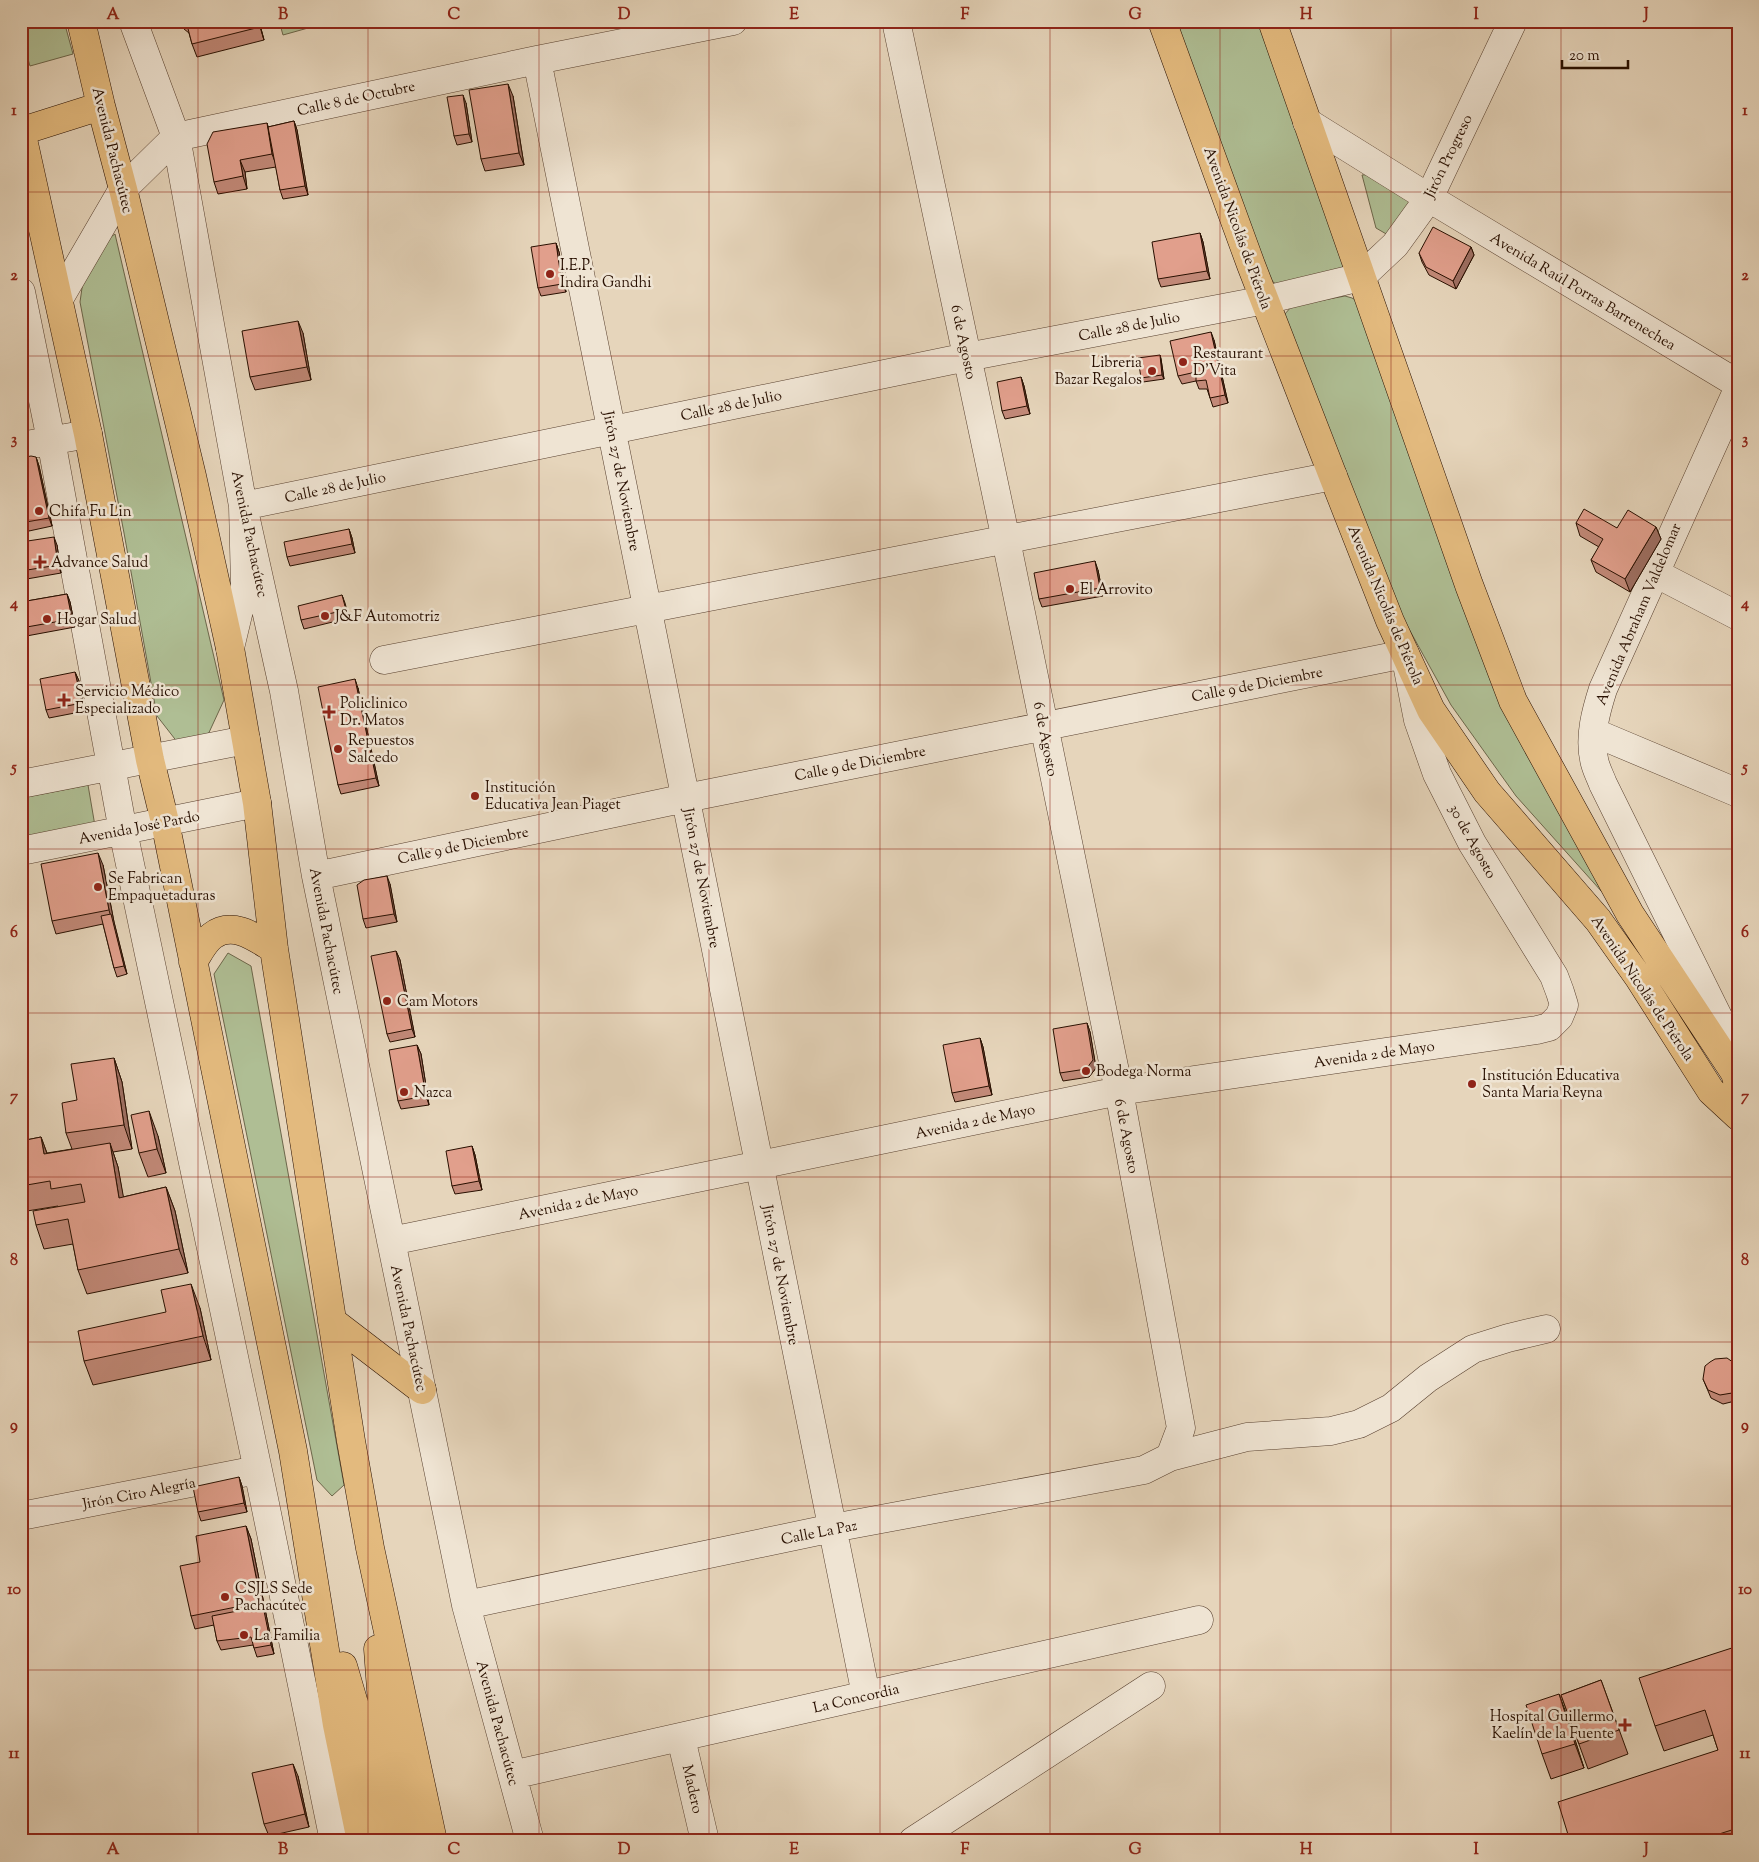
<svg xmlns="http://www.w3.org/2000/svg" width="1759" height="1862" viewBox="0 0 1759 1862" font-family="'Sorts Mill Goudy',serif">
  <rect width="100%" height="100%" fill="#e6d5bb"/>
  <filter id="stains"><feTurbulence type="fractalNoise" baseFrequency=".004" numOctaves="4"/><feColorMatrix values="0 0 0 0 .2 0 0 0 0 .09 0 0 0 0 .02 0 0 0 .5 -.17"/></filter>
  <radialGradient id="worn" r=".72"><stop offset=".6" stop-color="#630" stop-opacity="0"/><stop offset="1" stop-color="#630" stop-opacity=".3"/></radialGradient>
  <path fill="#afbe94" stroke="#6c664a" d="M 21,21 L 64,21 L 73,54 L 30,66 L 21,35 Z
    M 279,21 L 325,21 L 326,23 L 283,35 Z
    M 1174,21 L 1263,21 L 1346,270 L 1280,287 L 1272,281 L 1265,271 Z
    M 1377,174 L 1409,200 L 1411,212 L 1388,235 L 1376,228 L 1362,175 Z
    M 115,234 L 224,700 L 206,739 L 178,743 L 157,716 L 124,533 L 80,302 L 83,281 L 105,241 Z
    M 1345,296 L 1352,298 L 1360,303 L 1546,781 L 1602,892 L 1516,796 L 1451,705 L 1399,611 L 1284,315 L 1292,306 Z
    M 88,785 L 95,826 L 21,840 L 21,798 Z
    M 228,953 L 251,966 L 344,1485 L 332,1496 L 317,1480 L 214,974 Z"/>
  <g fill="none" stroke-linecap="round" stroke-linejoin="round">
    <defs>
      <path id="minor" d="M 133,21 L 176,137 L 243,506 L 284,691 L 316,876 L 466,1605 L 530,1841
        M 896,21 L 1006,540 L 1119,1091 L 1181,1428 L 1170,1457
        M 537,60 L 866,1695
        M 1307,122 L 1429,198 L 1738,384
        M 21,292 L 51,440 L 123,831 L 264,1499 L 334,1841
        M 59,299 L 123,189 L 176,137 L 537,60 L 733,21
        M 1738,389 L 1603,689 C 1596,711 1589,736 1594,759 C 1595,767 1600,776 1603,784 L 1738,1057
        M 21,446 L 88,434
        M 1655,573 L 1738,616
        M 230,648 L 245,585 L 243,506 L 967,357 L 1265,300 L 1361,277 L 1395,245 L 1429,198 L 1513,21
        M 384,660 L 1333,476
        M 1593,732 L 1738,793
        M 21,784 L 246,740
        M 21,851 L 257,803
        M 316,876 L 686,798 L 1405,654 L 1418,720 L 1437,774 L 1472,843 L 1554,976 L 1560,992 L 1564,1005 L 1559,1017 L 1549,1027 L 1537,1030 L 1119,1091 L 391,1241
        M 21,1516 L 257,1470
        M 466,1605 L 833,1528 L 1144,1470 L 1170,1457 L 1247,1437 L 1331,1431 L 1359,1424 L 1391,1408 L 1428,1378 L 1473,1349 L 1508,1338 L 1546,1329
        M 681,1738 L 705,1841
        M 512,1775 L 1199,1620
        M 913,1841 L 1151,1686"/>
      <path id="major" d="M 81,21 L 101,106 L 123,189 L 192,476 L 230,648 L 257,803 L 274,949 L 351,1441 L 370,1548 L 433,1841
        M 1162,21 L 1251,265 L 1333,476 L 1390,621 L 1431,710 L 1487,792 L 1598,920 L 1639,978 L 1711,1091 L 1738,1116
        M 1272,21 L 1469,585 L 1513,701 L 1630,914 L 1735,1073 L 1738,1084
        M 21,130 L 88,434 L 150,760 L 165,822 L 293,1451 L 337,1725 L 361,1841
        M 22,131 L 101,106
        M 193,962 C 199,953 204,942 212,936 C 233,920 256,938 274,949
        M 332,1321 L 422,1390
        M 378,1649 L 384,1730 L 407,1841
        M 343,1666 L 359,1721 L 383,1841"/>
    </defs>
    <use href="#minor" stroke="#58402f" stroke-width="29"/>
    <use href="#major" stroke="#280f00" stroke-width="29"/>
    <use href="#minor" stroke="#efe4d3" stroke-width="28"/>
    <use href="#major" stroke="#e3ba7e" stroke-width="28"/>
  </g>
  <path fill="#c28978" stroke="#280f00" d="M 182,21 L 259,21 L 264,40 L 197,57 L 192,44 L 189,33 L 184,29 Z
    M 513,96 L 524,165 L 485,171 L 481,159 Z
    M 466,103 L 472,142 L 457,145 L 454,136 Z
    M 294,121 L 297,130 L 308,195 L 283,199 L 280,190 L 276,167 L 245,172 L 247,189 L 218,194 L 214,182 L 267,123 L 268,127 Z
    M 1200,233 L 1203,242 L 1210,279 L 1161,287 L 1158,279 Z
    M 556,243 L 559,252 L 566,292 L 541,296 L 538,288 Z
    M 1471,247 L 1474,255 L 1456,289 L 1429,275 L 1422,262 L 1419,253 Z
    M 303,333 L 311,380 L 255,390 L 250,377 Z
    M 1214,340 L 1228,403 L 1213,407 L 1207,389 L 1199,389 L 1196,381 L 1182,384 L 1178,376 Z
    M 1160,355 L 1161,359 L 1164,379 L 1143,382 L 1141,378 Z
    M 1021,377 L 1024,386 L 1030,414 L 1005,419 L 1002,411 Z
    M 36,457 L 39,466 L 52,526 L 29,531 L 26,522 Z
    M 1576,523 L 1617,528 L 1656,527 L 1661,539 L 1630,592 L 1596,572 L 1591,560 L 1599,547 L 1580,536 Z
    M 349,529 L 352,538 L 355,553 L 290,566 L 287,557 Z
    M 21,542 L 57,545 L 61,573 L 21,580 Z
    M 1098,570 L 1103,596 L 1042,607 L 1039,599 Z
    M 67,594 L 70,602 L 75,627 L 21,637 L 21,602 Z
    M 342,595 L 349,618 L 304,629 L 301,620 Z
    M 75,672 L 79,681 L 85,711 L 49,718 L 46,710 Z
    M 358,688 L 379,786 L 341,794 L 338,785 Z
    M 103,865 L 114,922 L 127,974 L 117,977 L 114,968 L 103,924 L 56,934 L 52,921 Z
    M 390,884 L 397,922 L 366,928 L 363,919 Z
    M 396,951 L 400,960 L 415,1037 L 390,1042 L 387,1034 Z
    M 1087,1023 L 1090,1032 L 1096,1068 L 1089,1077 L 1063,1081 L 1060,1073 Z
    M 980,1038 L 983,1047 L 992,1095 L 955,1102 L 952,1093 Z
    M 417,1045 L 421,1054 L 429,1105 L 401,1109 L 398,1101 Z
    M 114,1058 L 122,1082 L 132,1149 L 113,1152 L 118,1167 L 123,1197 L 166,1187 L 175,1211 L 188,1273 L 87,1294 L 78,1270 L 73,1244 L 44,1249 L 36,1225 L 58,1207 L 58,1206 L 27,1211 L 21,1195 L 21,1141 L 41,1137 L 47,1153 L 72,1149 L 66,1133 L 77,1100 Z
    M 158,1136 L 166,1173 L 148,1177 L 139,1153 Z
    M 472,1146 L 475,1155 L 482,1190 L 455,1194 L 452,1186 Z
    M 200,1308 L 211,1360 L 93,1385 L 84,1361 Z
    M 1738,1366 L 1738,1399 L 1735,1401 L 1723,1404 L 1711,1398 L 1703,1379 Z
    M 239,1477 L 242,1486 L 247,1512 L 201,1521 L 198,1512 Z
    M 246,1526 L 251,1539 L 274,1654 L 257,1657 L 253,1645 L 221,1650 L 217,1641 L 214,1625 L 195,1629 L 191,1616 L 200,1562 Z
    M 1738,1646 L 1738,1841 L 1570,1841 L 1718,1750 L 1713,1735 L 1664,1751 L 1655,1726 Z
    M 1601,1680 L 1628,1754 L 1588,1769 L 1561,1695 Z
    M 1568,1718 L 1584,1768 L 1551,1779 L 1542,1754 Z
    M 298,1776 L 309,1827 L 269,1836 L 264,1824 Z"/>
  <path fill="#9e6f62" stroke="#280f00" d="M 258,21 L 259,21 L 264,40 L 260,27 Z
    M 508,84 L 513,96 L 524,165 L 519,153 Z
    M 463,95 L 466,103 L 472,142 L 469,134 Z
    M 294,121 L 297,130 L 308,195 L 305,186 Z
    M 267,123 L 271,136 L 277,167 L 272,154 Z
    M 240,160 L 245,172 L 247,189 L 243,176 Z
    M 1200,233 L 1203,242 L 1210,279 L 1207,271 Z
    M 556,243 L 559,252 L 566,292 L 562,284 Z
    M 1471,247 L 1474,255 L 1456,289 L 1453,281 Z
    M 298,321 L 303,333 L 311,380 L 307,367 Z
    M 1211,332 L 1214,340 L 1228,403 L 1225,395 Z
    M 1160,355 L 1161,359 L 1164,379 L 1162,375 Z
    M 1021,377 L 1024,386 L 1030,414 L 1027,406 Z
    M 36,457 L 39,466 L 52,526 L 49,518 Z
    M 1656,527 L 1661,539 L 1630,592 L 1625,579 Z
    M 349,529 L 352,538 L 355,553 L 352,544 Z
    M 54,537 L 57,545 L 61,573 L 58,565 Z
    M 1095,561 L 1098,570 L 1103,596 L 1100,588 Z
    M 67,594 L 70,602 L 75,627 L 72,619 Z
    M 342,595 L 345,603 L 349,618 L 346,610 Z
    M 75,672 L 79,681 L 85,711 L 82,703 Z
    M 355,679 L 358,688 L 379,786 L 376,778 Z
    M 98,853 L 103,865 L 114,922 L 127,974 L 124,966 L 109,910 Z
    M 387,876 L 390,884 L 397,922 L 394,914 Z
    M 396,951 L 400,960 L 415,1037 L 412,1029 Z
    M 1087,1023 L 1090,1032 L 1096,1068 L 1089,1077 L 1086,1069 Z
    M 980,1038 L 983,1047 L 992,1095 L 989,1086 Z
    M 417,1045 L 421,1054 L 429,1105 L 426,1096 Z
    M 114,1058 L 122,1082 L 132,1149 L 124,1125 Z
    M 149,1111 L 158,1136 L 166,1173 L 157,1149 Z
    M 41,1137 L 50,1162 L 44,1154 Z
    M 110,1143 L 118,1167 L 128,1222 L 119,1198 Z
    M 472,1146 L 475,1155 L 482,1190 L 479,1181 Z
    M 166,1187 L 175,1211 L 188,1273 L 179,1249 Z
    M 191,1284 L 200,1308 L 211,1360 L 203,1336 Z
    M 1738,1385 L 1738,1399 L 1735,1401 L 1732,1393 Z
    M 239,1477 L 242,1486 L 247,1512 L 244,1503 Z
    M 246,1526 L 251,1539 L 274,1654 L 271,1645 L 261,1602 Z
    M 1559,1694 L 1568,1718 L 1584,1768 L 1575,1744 Z
    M 293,1764 L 298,1776 L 309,1827 L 305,1814 Z"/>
  <path fill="#e19f8c" stroke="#280f00" d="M 186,21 L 258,21 L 260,27 L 192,44 Z
    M 508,84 L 519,153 L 481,159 L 469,90 Z
    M 463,95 L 469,134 L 454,136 L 447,97 Z
    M 294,121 L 305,186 L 280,190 L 268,127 Z
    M 267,123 L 272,154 L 240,160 L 243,176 L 214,182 L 207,144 L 213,132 Z
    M 1433,227 L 1471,247 L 1453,281 L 1426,267 L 1419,253 Z
    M 1200,233 L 1207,271 L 1158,279 L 1152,242 Z
    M 556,243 L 562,284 L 538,288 L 531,247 Z
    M 298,321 L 307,367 L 250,377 L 242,331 Z
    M 1211,332 L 1225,395 L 1210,398 L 1206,380 L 1196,381 L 1196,372 L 1178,376 L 1170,341 Z
    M 1160,355 L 1162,375 L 1141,378 L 1138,358 Z
    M 1021,377 L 1027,406 L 1002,411 L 997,382 Z
    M 31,456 L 36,457 L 49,518 L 26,522 L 21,500 L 21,458 Z
    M 1584,509 L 1617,528 L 1628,510 L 1656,527 L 1625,579 L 1591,560 L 1603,539 L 1576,523 Z
    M 349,529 L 352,544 L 287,557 L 284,542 Z
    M 54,537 L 58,565 L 21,571 L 21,542 Z
    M 1095,561 L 1100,588 L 1039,599 L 1034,573 Z
    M 67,594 L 72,619 L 21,628 L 21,602 Z
    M 342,595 L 346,610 L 301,620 L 298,606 Z
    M 75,672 L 82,703 L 46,710 L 40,679 Z
    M 355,679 L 376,778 L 338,785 L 318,687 Z
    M 98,853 L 109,910 L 52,921 L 41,864 Z
    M 387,876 L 394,914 L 363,919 L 357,885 L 364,880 Z
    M 111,914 L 124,966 L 114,968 L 101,916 Z
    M 396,951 L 412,1029 L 387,1034 L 371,956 Z
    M 1087,1023 L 1093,1060 L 1086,1069 L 1060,1073 L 1053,1029 Z
    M 980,1038 L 989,1086 L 952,1093 L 943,1045 Z
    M 417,1045 L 426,1096 L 398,1101 L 389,1050 Z
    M 114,1058 L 124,1125 L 66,1133 L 62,1103 L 77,1100 L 71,1064 Z
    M 149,1111 L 157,1149 L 139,1153 L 131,1115 Z
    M 41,1137 L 44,1154 L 110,1143 L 119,1198 L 166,1187 L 179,1249 L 78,1270 L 68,1219 L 36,1225 L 33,1211 L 85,1202 L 81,1184 L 51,1189 L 50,1181 L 21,1186 L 21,1141 Z
    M 472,1146 L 479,1181 L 452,1186 L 446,1151 Z
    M 191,1284 L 203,1336 L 84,1361 L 78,1331 L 166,1312 L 161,1290 Z
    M 1727,1358 L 1737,1365 L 1738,1385 L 1736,1389 L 1732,1393 L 1720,1395 L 1708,1390 L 1703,1379 L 1705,1366 L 1710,1362 L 1715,1359 Z
    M 239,1477 L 244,1503 L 198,1512 L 193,1487 Z
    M 246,1526 L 261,1602 L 191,1616 L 180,1566 L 200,1562 L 196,1536 Z
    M 263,1606 L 271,1645 L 254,1648 L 251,1637 L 217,1641 L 212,1616 Z
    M 1738,1646 L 1738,1828 L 1697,1841 L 1570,1841 L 1558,1802 L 1718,1750 L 1705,1710 L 1655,1726 L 1639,1678 Z
    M 1601,1680 L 1619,1730 L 1579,1744 L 1561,1695 Z
    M 1559,1694 L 1575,1744 L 1542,1754 L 1526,1705 Z
    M 293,1764 L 305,1814 L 264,1824 L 252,1773 Z"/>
  <path fill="none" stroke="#8f2418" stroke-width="1" stroke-opacity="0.55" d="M 198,21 L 198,1841M 368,21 L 368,1841M 539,21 L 539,1841M 709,21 L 709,1841M 880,21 L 880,1841M 1050,21 L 1050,1841M 1220,21 L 1220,1841M 1391,21 L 1391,1841M 1561,21 L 1561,1841M 21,192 L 1738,192M 21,356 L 1738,356M 21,520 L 1738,520M 21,685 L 1738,685M 21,849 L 1738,849M 21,1013 L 1738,1013M 21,1177 L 1738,1177M 21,1342 L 1738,1342M 21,1506 L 1738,1506M 21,1670 L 1738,1670"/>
  <g fill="#8f2418" stroke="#efe4d3" stroke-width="2">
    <circle cx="550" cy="274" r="5"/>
    <circle cx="1183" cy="362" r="5"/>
    <circle cx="1152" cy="371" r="5"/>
    <circle cx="39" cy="511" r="5"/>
    <path d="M37.5 554.5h5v5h5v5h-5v5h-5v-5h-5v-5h5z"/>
    <circle cx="1070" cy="589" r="5"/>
    <circle cx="325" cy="616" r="5"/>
    <circle cx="47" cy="619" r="5"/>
    <path d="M61.5 692.5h5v5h5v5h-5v5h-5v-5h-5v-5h5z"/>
    <path d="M326.5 704.5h5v5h5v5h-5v5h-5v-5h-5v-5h5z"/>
    <circle cx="338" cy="749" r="5"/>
    <circle cx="475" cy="796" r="5"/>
    <circle cx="98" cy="887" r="5"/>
    <circle cx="387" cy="1001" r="5"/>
    <circle cx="1086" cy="1071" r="5"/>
    <circle cx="1472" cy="1084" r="5"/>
    <circle cx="404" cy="1092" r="5"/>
    <circle cx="225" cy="1597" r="5"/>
    <circle cx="244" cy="1635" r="5"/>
    <path d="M1622.5 1717.5h5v5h5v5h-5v5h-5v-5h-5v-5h5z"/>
  </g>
  <g text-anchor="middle" stroke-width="5" stroke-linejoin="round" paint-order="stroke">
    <g font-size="15" fill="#280f00" stroke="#efe4d3">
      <text transform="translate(356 98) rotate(-12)" y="5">Calle 8 de Octubre</text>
      <text transform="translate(113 150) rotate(76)" y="5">Avenida Pachacútec</text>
      <text transform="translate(1448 156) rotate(-64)" y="5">Jirón Progreso</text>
      <text transform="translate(1238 228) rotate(70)" y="5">Avenida Nicolás de Piérola</text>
      <text transform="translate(1583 291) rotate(31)" y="5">Avenida Raúl Porras Barrenechea</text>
      <text transform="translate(1129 326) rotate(-11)" y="5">Calle 28 de Julio</text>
      <text transform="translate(964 342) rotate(78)" y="5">6 de Agosto</text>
      <text transform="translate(731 405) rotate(-12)" y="5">Calle 28 de Julio</text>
      <text transform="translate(622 481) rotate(79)" y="5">Jirón 27 de Noviembre</text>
      <text transform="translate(335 487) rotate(-12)" y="5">Calle 28 de Julio</text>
      <text transform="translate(250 534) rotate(78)" y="5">Avenida Pachacútec</text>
      <text transform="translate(1386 605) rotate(67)" y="5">Avenida Nicolás de Piérola</text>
      <text transform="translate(1638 614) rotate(-67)" y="5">Avenida Abraham Valdelomar</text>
      <text transform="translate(1257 684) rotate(-11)" y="5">Calle 9 de Diciembre</text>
      <text transform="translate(1046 739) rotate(79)" y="5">6 de Agosto</text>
      <text transform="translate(860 763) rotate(-11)" y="5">Calle 9 de Diciembre</text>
      <text transform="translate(139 827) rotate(-11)" y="5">Avenida José Pardo</text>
      <text transform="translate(1473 841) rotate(61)" y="5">30 de Agosto</text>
      <text transform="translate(463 845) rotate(-12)" y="5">Calle 9 de Diciembre</text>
      <text transform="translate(702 878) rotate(79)" y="5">Jirón 27 de Noviembre</text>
      <text transform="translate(327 931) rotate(79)" y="5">Avenida Pachacútec</text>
      <text transform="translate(1643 988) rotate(56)" y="5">Avenida Nicolás de Piérola</text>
      <text transform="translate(1374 1054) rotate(-8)" y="5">Avenida 2 de Mayo</text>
      <text transform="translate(975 1121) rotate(-12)" y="5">Avenida 2 de Mayo</text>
      <text transform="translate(1127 1136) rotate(79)" y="5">6 de Agosto</text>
      <text transform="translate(578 1202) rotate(-12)" y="5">Avenida 2 de Mayo</text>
      <text transform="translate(781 1275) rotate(79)" y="5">Jirón 27 de Noviembre</text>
      <text transform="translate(409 1328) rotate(78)" y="5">Avenida Pachacútec</text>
      <text transform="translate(139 1493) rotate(-11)" y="5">Jirón Ciro Alegría</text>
      <text transform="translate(819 1532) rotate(-11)" y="5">Calle La Paz</text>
      <text transform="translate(856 1698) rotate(-13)" y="5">La Concordia</text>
      <text transform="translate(498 1723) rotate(75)" y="5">Avenida Pachacútec</text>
      <text transform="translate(693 1789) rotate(77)" y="5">Madero</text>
    </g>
    <g font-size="15" fill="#280f00" stroke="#efe4d3" text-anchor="start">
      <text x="560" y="270">I.E.P.<tspan x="560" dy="17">Indira Gandhi</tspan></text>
      <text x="1193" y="358">Restaurant<tspan x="1193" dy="17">D'Vita</tspan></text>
      <text x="1142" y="367" text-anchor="end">Libreria<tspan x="1142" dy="17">Bazar Regalos</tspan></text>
      <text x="49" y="516">Chifa Fu Lin</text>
      <text x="51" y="567">Advance Salud</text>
      <text x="1080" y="594">El Arrovito</text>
      <text x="335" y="621">J&amp;F Automotriz</text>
      <text x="57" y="624">Hogar Salud</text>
      <text x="75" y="696">Servicio Médico<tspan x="75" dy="17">Especializado</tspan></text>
      <text x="340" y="708">Policlinico<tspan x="340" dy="17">Dr. Matos</tspan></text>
      <text x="348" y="745">Repuestos<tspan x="348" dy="17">Salcedo</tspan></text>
      <text x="485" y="792">Institución<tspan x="485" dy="17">Educativa Jean Piaget</tspan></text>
      <text x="108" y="883">Se Fabrican<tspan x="108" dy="17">Empaquetaduras</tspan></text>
      <text x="397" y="1006">Cam Motors</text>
      <text x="1096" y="1076">Bodega Norma</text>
      <text x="1482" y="1080">Institución Educativa<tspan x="1482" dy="17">Santa Maria Reyna</tspan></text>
      <text x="414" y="1097">Nazca</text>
      <text x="235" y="1593">CSJLS Sede<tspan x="235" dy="17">Pachacútec</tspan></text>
      <text x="254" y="1640">La Familia</text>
      <text x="1614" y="1721" text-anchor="end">Hospital Guillermo<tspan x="1614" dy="17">Kaelín de la Fuente</tspan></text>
    </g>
  </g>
  <rect width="1759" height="1862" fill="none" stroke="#e6d5bb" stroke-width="55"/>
  <path d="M1562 60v8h66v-8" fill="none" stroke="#280f00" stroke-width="2.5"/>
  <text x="1569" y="60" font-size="15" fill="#280f00" stroke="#efe4d3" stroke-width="4" paint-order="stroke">20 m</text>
  <rect x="28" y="28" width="1704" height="1806" fill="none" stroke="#8f2418" stroke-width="2"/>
  <g font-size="16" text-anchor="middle" font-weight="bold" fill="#8f2418">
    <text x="113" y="19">A</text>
    <text x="283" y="19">B</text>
    <text x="454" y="19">C</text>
    <text x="624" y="19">D</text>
    <text x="794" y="19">E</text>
    <text x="965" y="19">F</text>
    <text x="1135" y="19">G</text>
    <text x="1306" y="19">H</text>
    <text x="1476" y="19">I</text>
    <text x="1646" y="19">J</text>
    <text x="14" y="115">1</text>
    <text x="1745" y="115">1</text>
    <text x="14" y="280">2</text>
    <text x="1745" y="280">2</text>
    <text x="14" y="444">3</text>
    <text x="1745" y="444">3</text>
    <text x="14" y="608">4</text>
    <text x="1745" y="608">4</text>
    <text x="14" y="772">5</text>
    <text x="1745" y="772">5</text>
    <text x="14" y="937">6</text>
    <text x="1745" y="937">6</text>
    <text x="14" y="1101">7</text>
    <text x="1745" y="1101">7</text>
    <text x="14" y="1265">8</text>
    <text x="1745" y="1265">8</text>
    <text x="14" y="1430">9</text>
    <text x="1745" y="1430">9</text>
    <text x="14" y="1594">10</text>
    <text x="1745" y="1594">10</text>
    <text x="14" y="1758">11</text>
    <text x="1745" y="1758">11</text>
    <text x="113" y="1854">A</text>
    <text x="283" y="1854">B</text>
    <text x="454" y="1854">C</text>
    <text x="624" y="1854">D</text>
    <text x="794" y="1854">E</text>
    <text x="965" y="1854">F</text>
    <text x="1135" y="1854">G</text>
    <text x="1306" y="1854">H</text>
    <text x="1476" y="1854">I</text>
    <text x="1646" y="1854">J</text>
  </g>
  <rect width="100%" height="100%" filter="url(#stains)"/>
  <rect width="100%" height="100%" fill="url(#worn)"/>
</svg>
